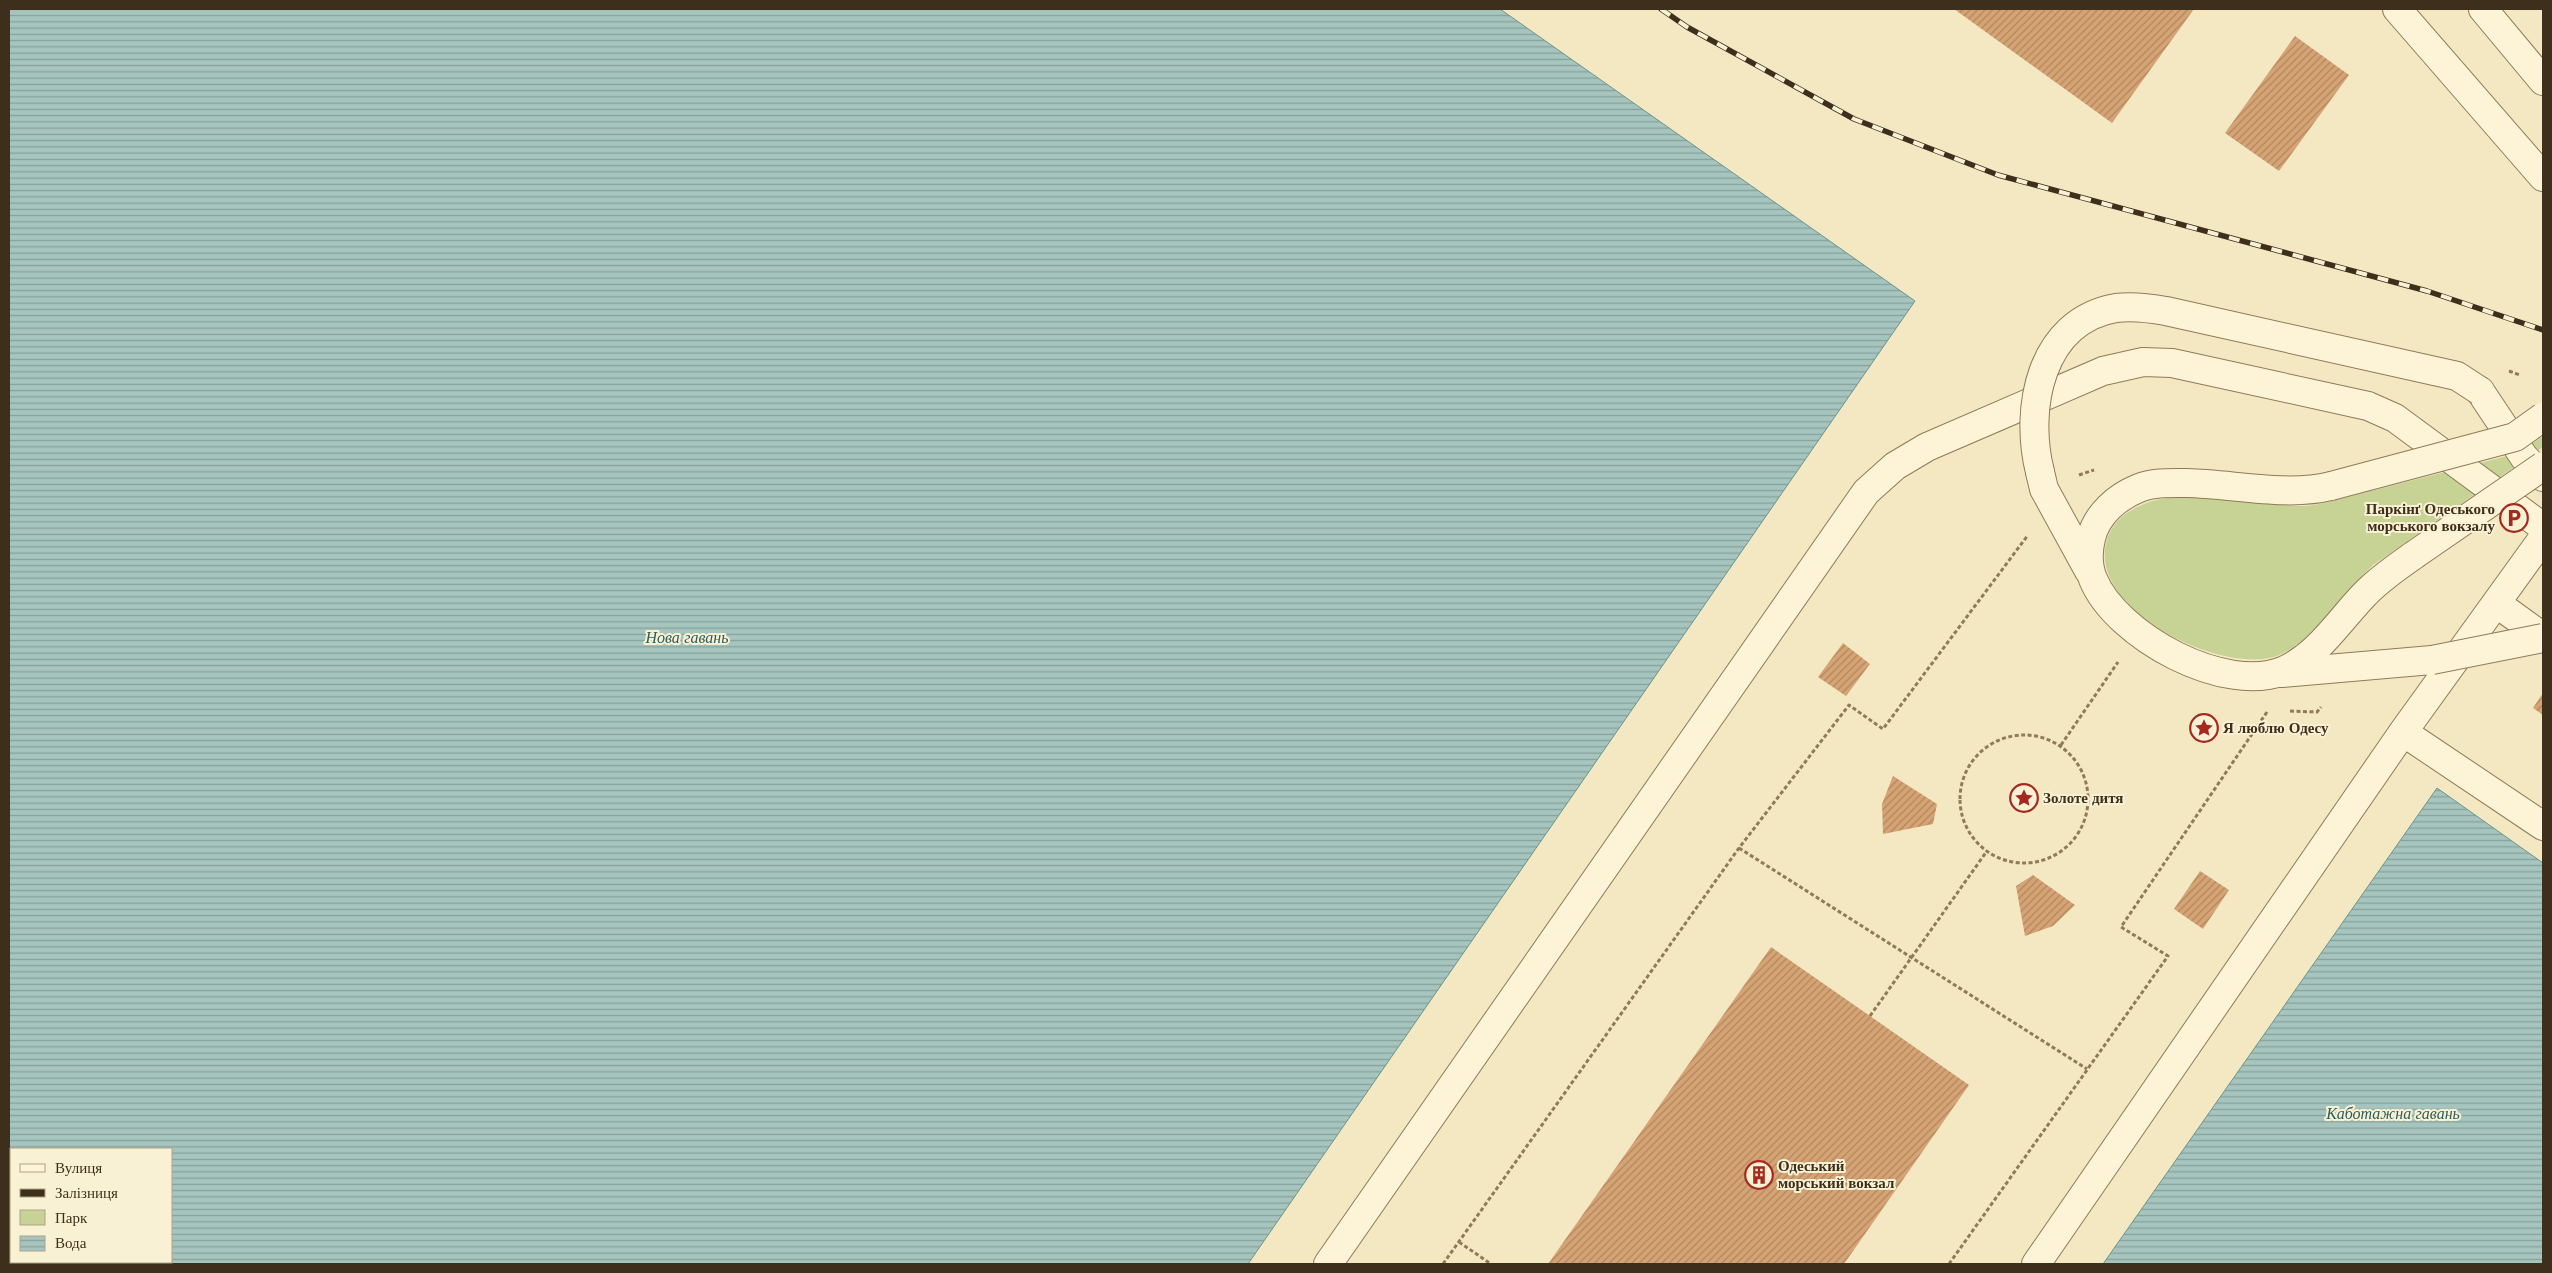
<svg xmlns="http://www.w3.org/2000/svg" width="2552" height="1273" viewBox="0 0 2552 1273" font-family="'Libre Baskerville',serif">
  <defs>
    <pattern id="water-rules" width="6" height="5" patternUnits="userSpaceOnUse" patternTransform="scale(1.25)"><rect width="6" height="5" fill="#a5c5be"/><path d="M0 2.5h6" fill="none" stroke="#88a09a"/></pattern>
    <pattern id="building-hatch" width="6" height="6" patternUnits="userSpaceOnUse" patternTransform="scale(1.25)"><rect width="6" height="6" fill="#d6a474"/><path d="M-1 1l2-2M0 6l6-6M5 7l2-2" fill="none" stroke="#af865f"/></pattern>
  </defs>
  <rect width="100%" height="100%" fill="#f3e8c2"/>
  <path fill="#c7d394" d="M 2543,436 L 2543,447 L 2373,565 C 2347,590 2310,644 2277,656 C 2222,675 2090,611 2106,543 C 2111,523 2125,512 2144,504 C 2181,487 2260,506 2302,506 C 2311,506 2320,504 2328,502 L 2519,453 Z"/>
  <path fill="url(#water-rules)" stroke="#6a958e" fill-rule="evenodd" d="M 9,9 L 1500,9 L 1915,301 L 1248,1264 L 9,1264 ZM 11,1149 L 171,1149 L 171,1262 L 11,1262 Z
    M 2437,788 L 2543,863 L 2543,1264 L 2103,1264 Z"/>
  <path fill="url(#building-hatch)" d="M 1954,9 L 2194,9 L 2112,123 Z
    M 2295,36 L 2349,75 L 2279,171 L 2225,133 Z
    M 1843,643 L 1870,664 L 1846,696 L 1818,677 Z
    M 2543,693 L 2543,715 L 2533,708 Z
    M 1893,776 L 1937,804 L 1933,824 L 1883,834 L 1882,804 Z
    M 2200,871 L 2229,890 L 2203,929 L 2174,909 Z
    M 2033,875 L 2075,905 L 2053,926 L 2025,936 L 2016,886 Z
    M 1771,947 L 1969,1085 L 1844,1264 L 1548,1264 Z"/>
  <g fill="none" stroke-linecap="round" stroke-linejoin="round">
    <defs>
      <path id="minor" d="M 2397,9 L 2543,177
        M 2483,9 L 2543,81
        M 2480,391 L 2524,457 L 2543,477
        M 2040,472 L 2044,489 L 2089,571
        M 2331,486 C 2287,497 2233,484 2187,483 C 2171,483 2154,482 2139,488 C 2117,497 2097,514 2091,538 C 2088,551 2088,567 2093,579 C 2116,636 2226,696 2285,670 C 2319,654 2339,621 2364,595 C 2379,579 2397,567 2414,555
        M 2496,603 L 2543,637
        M 2282,673 L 2432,660
        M 2403,732 L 2543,826
        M 1328,1264 L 1866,492 L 1895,466 L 1927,447 L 2103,371 L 2143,362 L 2172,363 L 2368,406 L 2395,418 L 2543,527
        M 2036,1264 L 2403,732 L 2543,538"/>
    </defs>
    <use href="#minor" stroke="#907a57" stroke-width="30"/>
    <path stroke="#907a57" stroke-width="3" stroke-dasharray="4 2.5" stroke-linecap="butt" d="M 2079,475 L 2094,470
      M 2290,711 L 2317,712 L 2321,707
      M1960 799a64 64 0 1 1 128 0a64 64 0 1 1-128 0Z
      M 2061,745 L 2118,662
      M 1739,848 L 2087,1069
      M 1870,1016 L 1987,851
      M 1459,1242 L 1491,1264
      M 1443,1264 L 1739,848 L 1849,705 L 1883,729 L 2028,535
      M 1949,1264 L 2168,956 L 2121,927 L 2267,712"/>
    <use href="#minor" stroke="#fdf4d7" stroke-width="28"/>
    <defs>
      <path id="rail" d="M 1661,9 L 1687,27 L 1854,119 L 1998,175 L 2427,291 L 2543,330"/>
    </defs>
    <use href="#rail" stroke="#3e2f1d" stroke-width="5.5"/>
    <use href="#rail" stroke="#f9f1d3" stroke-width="4" stroke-dasharray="11" stroke-linecap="butt"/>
    <defs>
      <path id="minor-bridge" d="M 2040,472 C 2024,409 2040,321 2116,308 C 2133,306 2149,308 2166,311 L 2457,376 L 2480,391
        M 2331,486 L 2515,437 L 2543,417
        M 2414,555 L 2543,466
        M 2432,660 L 2543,638"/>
    </defs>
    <use href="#minor-bridge" stroke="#907a57" stroke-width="30" stroke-linecap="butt"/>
    <path stroke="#907a57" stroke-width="3" stroke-dasharray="4 2.5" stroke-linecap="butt" d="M 2509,371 L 2520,375"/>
    <use href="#minor-bridge" stroke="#fdf4d7" stroke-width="28"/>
  </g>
  <defs>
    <symbol id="parking-ring" viewBox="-11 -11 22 22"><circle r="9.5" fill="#f9f1d3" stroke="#a6291f" stroke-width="1.5"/><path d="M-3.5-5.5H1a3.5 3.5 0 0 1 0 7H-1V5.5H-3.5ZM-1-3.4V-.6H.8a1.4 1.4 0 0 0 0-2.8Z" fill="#a6291f"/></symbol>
    <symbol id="sight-ring" viewBox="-11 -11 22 22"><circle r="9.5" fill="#f9f1d3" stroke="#a6291f" stroke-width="1.5"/><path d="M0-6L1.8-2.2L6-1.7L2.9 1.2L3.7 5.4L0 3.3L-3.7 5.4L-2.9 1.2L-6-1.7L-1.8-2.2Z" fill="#a6291f"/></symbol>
    <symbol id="building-ring" viewBox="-11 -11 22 22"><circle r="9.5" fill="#f9f1d3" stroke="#a6291f" stroke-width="1.5"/><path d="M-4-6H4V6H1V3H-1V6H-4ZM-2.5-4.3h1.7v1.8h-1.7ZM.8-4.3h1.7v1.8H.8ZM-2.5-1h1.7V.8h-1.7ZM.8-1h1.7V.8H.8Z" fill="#a6291f"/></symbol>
  </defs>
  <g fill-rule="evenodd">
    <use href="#parking-ring" x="2498" y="502" width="32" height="32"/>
    <use href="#sight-ring" x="2188" y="712" width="32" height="32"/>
    <use href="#sight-ring" x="2008" y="782" width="32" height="32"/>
    <use href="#building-ring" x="1743" y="1159" width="32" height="32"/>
  </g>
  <g text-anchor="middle" stroke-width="4" stroke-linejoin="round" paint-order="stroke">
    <g font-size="15" font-weight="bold" fill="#3e2f1d" stroke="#f9f1d3" text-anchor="start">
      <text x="2495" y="514" text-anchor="end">Паркінґ Одеського<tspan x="2495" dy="17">морського вокзалу</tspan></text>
      <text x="2223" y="733">Я люблю Одесу</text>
      <text x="2043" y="803">Золоте дитя</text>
      <text x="1778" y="1171">Одеський<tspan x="1778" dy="17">морський вокзал</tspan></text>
    </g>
    <g font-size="16" font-style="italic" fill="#2a5e5f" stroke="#f9f1d3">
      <text x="687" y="643">Нова гавань</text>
      <text x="2393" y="1119">Каботажна гавань</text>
    </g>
  </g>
  <rect width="2552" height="1273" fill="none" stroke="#3e2f1d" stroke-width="20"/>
  <rect x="10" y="1148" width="162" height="115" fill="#f9f1d3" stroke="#aea38a"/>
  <rect x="20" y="1164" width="25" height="8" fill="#fdf4d7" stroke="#aea38a"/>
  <text x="55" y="1173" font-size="15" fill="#3e2f1d">Вулиця</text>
  <rect x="20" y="1189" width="25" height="8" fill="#3e2f1d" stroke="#aea38a"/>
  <text x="55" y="1198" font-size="15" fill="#3e2f1d">Залізниця</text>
  <rect x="20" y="1210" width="25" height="15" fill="#c7d394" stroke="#aea38a"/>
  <text x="55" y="1223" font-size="15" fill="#3e2f1d">Парк</text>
  <rect x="20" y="1236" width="25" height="15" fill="url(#water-rules)" stroke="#aea38a"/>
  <text x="55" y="1248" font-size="15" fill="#3e2f1d">Вода</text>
</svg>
